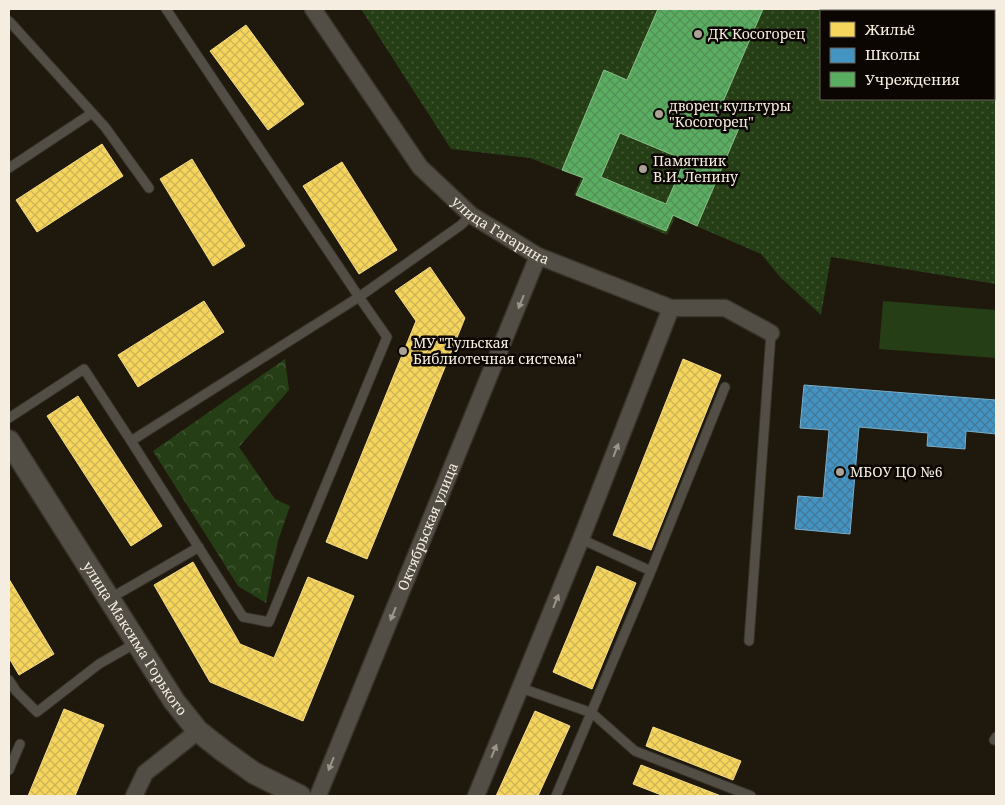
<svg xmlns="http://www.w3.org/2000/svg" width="1005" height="805" viewBox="0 0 1005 805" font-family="'Noto Serif',serif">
  <defs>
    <pattern id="grass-dots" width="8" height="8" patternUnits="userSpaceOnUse" patternTransform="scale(1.25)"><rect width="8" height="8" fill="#263e16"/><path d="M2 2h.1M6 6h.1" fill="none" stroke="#465a37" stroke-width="1.8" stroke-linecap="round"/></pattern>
    <pattern id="forest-crowns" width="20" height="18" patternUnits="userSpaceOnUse" patternTransform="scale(1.25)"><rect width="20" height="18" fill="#263e16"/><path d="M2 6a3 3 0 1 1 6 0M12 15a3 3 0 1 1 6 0" fill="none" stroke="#465a37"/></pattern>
    <pattern id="homes-cross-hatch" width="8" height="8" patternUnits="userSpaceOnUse" patternTransform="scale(1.25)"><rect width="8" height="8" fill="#f6d55c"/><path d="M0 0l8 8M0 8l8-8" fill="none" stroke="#cbb256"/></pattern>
    <pattern id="schools-cross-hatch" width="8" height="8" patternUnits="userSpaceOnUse" patternTransform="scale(1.25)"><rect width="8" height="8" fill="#4393c3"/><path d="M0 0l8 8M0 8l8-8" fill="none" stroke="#457896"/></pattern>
    <pattern id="public-cross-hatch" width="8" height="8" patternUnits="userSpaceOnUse" patternTransform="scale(1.25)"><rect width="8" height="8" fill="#5aae61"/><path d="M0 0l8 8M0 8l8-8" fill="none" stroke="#558f58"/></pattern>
  </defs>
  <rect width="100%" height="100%" fill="#1f180c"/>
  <path fill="url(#grass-dots)" fill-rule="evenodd" d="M 361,9 L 996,9 L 996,284 L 831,257 L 821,315 L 781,278 L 761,254 L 675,217 L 667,235 L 574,195 L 581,178 L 530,158 L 451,149 ZM 821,11 L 994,11 L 994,99 L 821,99 Z"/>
  <path fill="url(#forest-crowns)" d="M 285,359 L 289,390 L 239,447 L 275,499 L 290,506 L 278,541 L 266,603 L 238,586 L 153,451 Z"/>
  <path fill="#263e16" d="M 883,301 L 996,310 L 996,358 L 879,349 Z"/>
  <path fill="url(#homes-cross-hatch)" stroke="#f6dc83" d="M 246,25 L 304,104 L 268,130 L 210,51 Z
    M 102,144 L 123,176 L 37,232 L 16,200 Z
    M 192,159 L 245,246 L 213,266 L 160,179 Z
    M 342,162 L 397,250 L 359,274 L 303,186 Z
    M 430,267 L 465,318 L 367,559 L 326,542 L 416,321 L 395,291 Z
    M 204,301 L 224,332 L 138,387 L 118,355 Z
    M 683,359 L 721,375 L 651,550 L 613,535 Z
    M 78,396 L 162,526 L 131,546 L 47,416 Z
    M 193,562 L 240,644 L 274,658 L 308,577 L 354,596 L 303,721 L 210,682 L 154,585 Z
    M 597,566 L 636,583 L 592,689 L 553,672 Z
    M 9,579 L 54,654 L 19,675 L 9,658 Z
    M 64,709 L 104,725 L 75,796 L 28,796 Z
    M 535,711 L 570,726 L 538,796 L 496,796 Z
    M 653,727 L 741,761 L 733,780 L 646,746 Z
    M 641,765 L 721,796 L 664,796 L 633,784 Z"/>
  <path fill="url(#schools-cross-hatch)" stroke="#78aecb" d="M 804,385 L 996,400 L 996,434 L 966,431 L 965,449 L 927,446 L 928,433 L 859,427 L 850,534 L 795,529 L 798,496 L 823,498 L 829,430 L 800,428 Z"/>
  <path fill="url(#public-cross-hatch)" stroke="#88c187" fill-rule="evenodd" d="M 658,9 L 763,9 L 716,118 L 739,128 L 697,226 L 673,215 L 666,231 L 576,195 L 584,178 L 562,170 L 604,70 L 627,80 ZM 620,133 L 685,160 L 666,204 L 601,177 Z"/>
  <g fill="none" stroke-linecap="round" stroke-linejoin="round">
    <defs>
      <path id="service" d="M 166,9 L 359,297 L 387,337 L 269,622 L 243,617 L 131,441 L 359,297 L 461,225 L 471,215
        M 9,21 L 105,127 L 149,188
        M 9,168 L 92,113
        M 9,418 L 84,369 L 131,441
        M 581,539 L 651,571
        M 109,599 L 199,547
        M 749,641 L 771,333
        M 9,680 L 16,691 L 37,712 L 99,664 L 136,643
        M 521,688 L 592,713 L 635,751 L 751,796
        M 994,740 L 996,737
        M 9,770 L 20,744
        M 556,796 L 651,571 L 725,387"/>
      <g id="minor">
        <path id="s1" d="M 313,9 L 420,167 L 471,215 L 538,256 L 671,308 L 725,308 L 771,333"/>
        <path d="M 134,796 L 145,773 L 198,731"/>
        <path id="s2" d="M 318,796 L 538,256"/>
        <path d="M 476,796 L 581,539 L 671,308"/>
      </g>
      <g id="tertiary">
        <path id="s3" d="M 9,441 L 174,701 L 198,731 L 222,750 L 254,773 L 300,796"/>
      </g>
    </defs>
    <use href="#service" stroke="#37332a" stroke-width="11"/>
    <use href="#minor" stroke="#37332a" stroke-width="19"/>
    <use href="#tertiary" stroke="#37332a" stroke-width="24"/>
    <use href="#service" stroke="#534e45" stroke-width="9"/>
    <use href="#minor" stroke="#534e45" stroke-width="16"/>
    <use href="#tertiary" stroke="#534e45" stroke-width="21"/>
  </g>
  <defs><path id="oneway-solid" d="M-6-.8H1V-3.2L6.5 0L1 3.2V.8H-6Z" transform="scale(1.25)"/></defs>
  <g fill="#9c968a">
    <use href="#oneway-solid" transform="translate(521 302) rotate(112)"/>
    <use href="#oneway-solid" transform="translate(616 450) rotate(-69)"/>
    <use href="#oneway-solid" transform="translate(556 601) rotate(-68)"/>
    <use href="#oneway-solid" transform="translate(393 614) rotate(112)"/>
    <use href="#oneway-solid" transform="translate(494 751) rotate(-68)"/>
    <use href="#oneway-solid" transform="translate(331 764) rotate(112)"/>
  </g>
  <g fill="#aaa295" stroke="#0b0601" stroke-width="2">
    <circle cx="698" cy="34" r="5"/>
    <circle cx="659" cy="114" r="5"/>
    <circle cx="643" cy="169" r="5"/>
    <circle cx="403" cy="351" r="5"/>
    <circle cx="840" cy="472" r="5"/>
  </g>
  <g text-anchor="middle" stroke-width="5" stroke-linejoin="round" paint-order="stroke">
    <g font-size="14" fill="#f5eddf" stroke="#0b0601" text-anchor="start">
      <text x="708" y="39">ДК Косогорец</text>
      <text x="669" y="111">дворец культуры<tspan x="669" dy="16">"Косогорец"</tspan></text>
      <text x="653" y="166">Памятник<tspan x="653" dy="16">В.И. Ленину</tspan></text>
      <text x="413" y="348">МУ "Тульская<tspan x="413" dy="16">Библиотечная система"</tspan></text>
      <text x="850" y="477">МБОУ ЦО №6</text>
    </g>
    <g font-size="14" fill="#f5eddf" stroke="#0b0601">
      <text dy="5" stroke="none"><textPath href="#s1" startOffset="294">улица Гагарина</textPath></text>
      <text dy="5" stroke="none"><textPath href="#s2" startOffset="291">Октябрьская улица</textPath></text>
      <text dy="5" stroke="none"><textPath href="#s3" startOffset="234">улица Максима Горького</textPath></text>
    </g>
  </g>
  <rect width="1005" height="805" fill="none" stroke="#f5eddf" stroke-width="20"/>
  <rect x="820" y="10" width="175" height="90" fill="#0b0601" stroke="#69625a"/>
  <rect x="830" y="22" width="25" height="15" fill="#f6d55c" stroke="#69625a"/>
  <text x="865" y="35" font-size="15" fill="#f5eddf">Жильё</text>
  <rect x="830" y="48" width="25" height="15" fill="#4393c3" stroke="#69625a"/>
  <text x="865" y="60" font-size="15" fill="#f5eddf">Школы</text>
  <rect x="830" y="72" width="25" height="15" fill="#5aae61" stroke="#69625a"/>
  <text x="865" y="85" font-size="15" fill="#f5eddf">Учреждения</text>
</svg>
